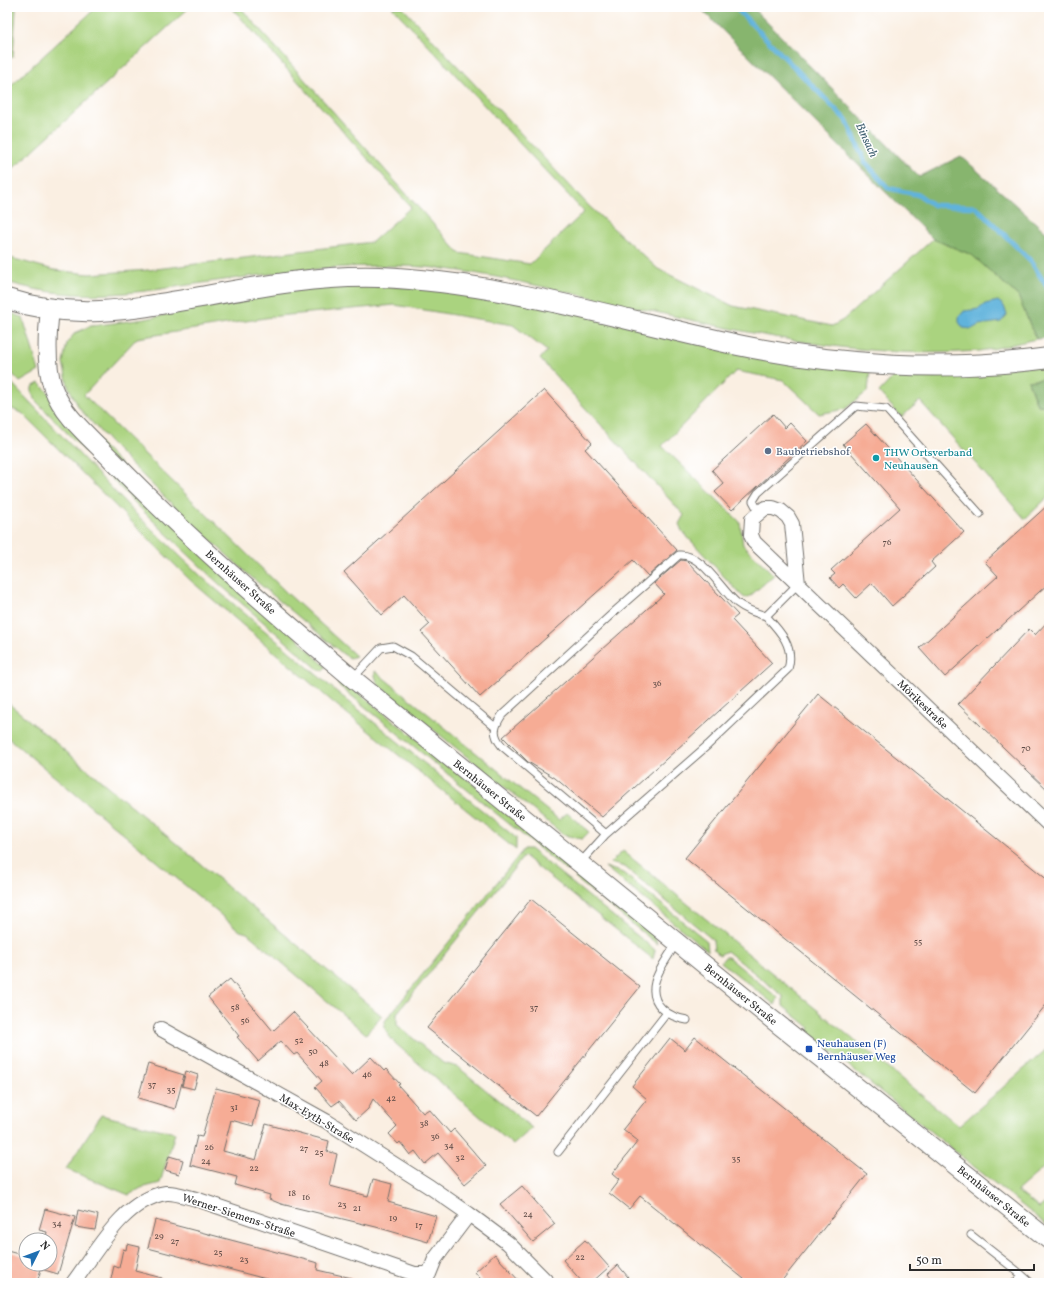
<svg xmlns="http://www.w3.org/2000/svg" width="1056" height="1290" viewBox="0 0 1056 1290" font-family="Vollkorn,serif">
  <rect width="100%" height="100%" fill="#fff"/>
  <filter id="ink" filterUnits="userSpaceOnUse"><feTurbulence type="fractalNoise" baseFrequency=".025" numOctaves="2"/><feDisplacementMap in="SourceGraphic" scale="8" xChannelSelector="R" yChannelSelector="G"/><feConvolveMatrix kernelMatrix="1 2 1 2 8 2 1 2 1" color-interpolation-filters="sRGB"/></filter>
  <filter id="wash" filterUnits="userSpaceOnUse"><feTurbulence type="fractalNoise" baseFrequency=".012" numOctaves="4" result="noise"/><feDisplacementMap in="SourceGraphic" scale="16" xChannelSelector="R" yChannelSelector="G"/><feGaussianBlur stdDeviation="0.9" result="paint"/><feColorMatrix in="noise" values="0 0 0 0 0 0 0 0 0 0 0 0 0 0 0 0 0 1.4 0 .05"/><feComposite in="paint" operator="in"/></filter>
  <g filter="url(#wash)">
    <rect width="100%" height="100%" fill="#faefe2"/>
    <path fill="#aad37f" stroke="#6a7f55" d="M 10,7 L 16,9 L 13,57 L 9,59 L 7,59 L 7,32 Z
      M 97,7 L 190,7 L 7,174 L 7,89 Z
      M 231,7 L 240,7 L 459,253 L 530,264 L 584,212 L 392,7 L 402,7 L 590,207 L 658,269 L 733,306 L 832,326 L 843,320 L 933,239 L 972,255 L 1018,296 L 1036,339 C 1017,343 998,349 979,351 C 837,362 699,320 562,291 C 507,279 452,266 396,266 C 338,265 281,272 224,280 C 148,290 83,306 7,282 L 7,257 L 54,270 L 89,274 L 148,270 L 372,242 L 411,207 Z
      M 337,286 L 420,287 L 528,302 L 870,371 L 868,391 L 845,409 L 819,414 L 783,380 L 736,371 L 662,446 L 740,522 L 743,545 L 774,575 L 750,596 L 745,598 L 741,595 L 682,531 L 679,524 L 684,515 L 540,359 L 547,351 L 513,325 L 395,305 L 278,316 L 137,338 L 84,395 L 288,594 L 356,656 L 350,658 L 343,654 L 250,576 L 187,519 L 113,446 L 79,408 L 68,386 L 63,362 L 67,343 L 75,333 L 91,326 L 145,319 L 274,292 Z
      M 7,311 L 23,318 L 39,371 L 20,382 L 7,368 Z
      M 1049,364 L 1049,378 L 1028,381 L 1037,405 L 1049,406 L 1049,496 L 1025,519 L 920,401 L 901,417 L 879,392 L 897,373 Z
      M 7,378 L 137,515 L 203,578 L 337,692 L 516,838 L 516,850 L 334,703 L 190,580 L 22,413 L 7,407 Z
      M 39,383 L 326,667 L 323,671 L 319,670 L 218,583 L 149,517 L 36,401 L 32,392 L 32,387 Z
      M 375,671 L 559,820 L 567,813 L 589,832 L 582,839 L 564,835 L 378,685 L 375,676 Z
      M 341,679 L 574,864 L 567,871 L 337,684 Z
      M 7,702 L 382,1016 L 366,1034 L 247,933 L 240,931 L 7,737 Z
      M 524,849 L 530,849 L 655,950 L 653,959 L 524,856 L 397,1013 L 397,1025 L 443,1063 L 458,1067 L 532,1128 L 513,1145 L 396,1044 C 390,1037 383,1031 385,1021 Z
      M 623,851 L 959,1126 L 1049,1047 L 1049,1163 L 1017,1191 L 1039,1208 L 1049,1200 L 1049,1227 L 807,1032 L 810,1028 L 783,1006 L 783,996 L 727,951 L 719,955 L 714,950 L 713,940 L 625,867 L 610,863 Z
      M 605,867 L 623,873 L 707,941 L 708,951 Z
      M 582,870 L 655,936 L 657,944 L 575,878 Z
      M 725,957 L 728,957 L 778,998 L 775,1005 L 721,962 Z
      M 101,1115 L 175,1133 L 160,1183 L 141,1188 L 129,1195 L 66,1169 Z"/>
    <path fill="#87b56e" stroke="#59704c" d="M 699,7 L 752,7 L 919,177 L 961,156 L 1049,235 L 1049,338 L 1036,339 L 1018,296 L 972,255 L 933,239 Z
      M 1049,378 L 1049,406 L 1037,405 L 1028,381 Z"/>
    <path fill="#61b3dc" stroke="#466f84" d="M 998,301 L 1004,306 L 1007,315 L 1001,322 L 979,325 L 972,329 L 963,328 L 959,322 L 959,317 L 964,311 L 979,309 L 985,304 Z"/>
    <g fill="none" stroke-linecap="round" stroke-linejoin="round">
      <path stroke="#61b3dc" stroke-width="5" d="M 735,7 L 847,121 L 865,162 L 888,188 L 919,195 L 933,205 L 976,207 L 1030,260 L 1049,290"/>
    </g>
    <g id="blocks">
      <path fill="#f6ac95" d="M 544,390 L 592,443 L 585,449 L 677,550 L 648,576 L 633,560 L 480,697 L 421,632 L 430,624 L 404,595 L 382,615 L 344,572 Z
        M 773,414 L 785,428 L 790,423 L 807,441 L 732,510 L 715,492 L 724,484 L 712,470 Z
        M 866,424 L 964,532 L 931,562 L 935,567 L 892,606 L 872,583 L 856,598 L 843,584 L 839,588 L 830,578 L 835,574 L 831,570 L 900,508 L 843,444 Z
        M 1049,504 L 1049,583 L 945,677 L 919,648 L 998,576 L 985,562 Z
        M 681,560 L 687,561 L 738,615 L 732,620 L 772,663 L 602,817 L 555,778 L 528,762 L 503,737 L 664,594 L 654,583 Z
        M 1049,620 L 1049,791 L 958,704 L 1029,629 L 1035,635 Z
        M 818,694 L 1049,881 L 1049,1001 L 975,1093 L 685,858 Z
        M 531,899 L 640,987 L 536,1116 L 427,1028 Z
        M 230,979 L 273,1031 L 293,1012 L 352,1075 L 371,1057 L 384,1071 L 386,1069 L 400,1084 L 398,1085 L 423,1113 L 429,1109 L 450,1133 L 454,1129 L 486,1166 L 465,1184 L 438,1153 L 425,1164 L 415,1151 L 410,1155 L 400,1142 L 398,1144 L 389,1134 L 397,1126 L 373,1099 L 368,1109 L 356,1120 L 339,1101 L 332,1106 L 315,1087 L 322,1081 L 297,1053 L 294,1055 L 281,1041 L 258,1061 L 237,1037 L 239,1036 L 208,997 Z
        M 695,1037 L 867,1174 L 780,1283 L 749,1283 L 640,1196 L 629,1209 L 609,1193 L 619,1180 L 612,1174 L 638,1141 L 623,1129 L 647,1099 L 632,1086 L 670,1038 L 685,1050 Z
        M 148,1064 L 184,1075 L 175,1109 L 138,1098 Z
        M 186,1071 L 198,1075 L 194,1089 L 182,1086 Z
        M 216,1088 L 260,1100 L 253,1126 L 231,1120 L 223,1151 L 256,1160 L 266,1124 L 329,1141 L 327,1151 L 337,1154 L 330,1186 L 368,1196 L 373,1179 L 392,1184 L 388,1202 L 436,1216 L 428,1242 L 376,1227 L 281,1204 L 269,1199 L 270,1195 L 235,1185 L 237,1177 L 190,1165 L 197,1136 L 202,1137 Z
        M 169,1156 L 183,1160 L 179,1174 L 165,1170 Z
        M 522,1186 L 555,1224 L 533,1242 L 500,1204 Z
        M 45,1209 L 75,1217 L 58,1274 L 41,1269 L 37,1283 L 7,1282 L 7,1251 L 26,1256 L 26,1264 L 50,1264 L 50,1240 L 45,1240 L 47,1232 L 39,1230 Z
        M 78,1210 L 98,1215 L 95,1230 L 75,1227 Z
        M 155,1220 L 318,1263 L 317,1270 L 352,1278 L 351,1283 L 269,1283 L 270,1280 L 148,1248 Z
        M 585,1240 L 609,1267 L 591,1283 L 583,1283 L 563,1260 Z
        M 127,1244 L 140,1247 L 135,1271 L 162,1278 L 162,1283 L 110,1283 L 114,1266 L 119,1268 L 123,1249 L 126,1250 Z
        M 495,1254 L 499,1259 L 521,1283 L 484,1283 L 475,1272 Z
        M 618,1265 L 628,1277 L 621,1283 L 615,1283 L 608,1274 Z"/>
    </g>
  </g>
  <g filter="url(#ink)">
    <use href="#blocks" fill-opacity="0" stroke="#73706b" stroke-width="1"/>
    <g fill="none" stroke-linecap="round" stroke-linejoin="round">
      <defs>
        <path id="service" d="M 759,512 L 753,501 L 758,493 L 856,406 L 886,409 L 980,514
          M 353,678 L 381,648 L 393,646 L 411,656 L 495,727
          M 606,834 L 502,746 C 492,734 494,727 502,715 L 614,612 L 679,555 C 702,553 721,590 737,603 C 746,610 756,613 766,616
          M 580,863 L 606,834 L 708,745 L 788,669 C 795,647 780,631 766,616 L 798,584
          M 676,943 C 670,955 658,969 655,982 C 649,1005 669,1017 687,1020
          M 558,1152 L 666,1014
          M 971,1235 L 1022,1275
          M 1015,1283 L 1022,1275 L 1031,1283"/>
        <path id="minor" d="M 798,584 L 792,524 L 788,517 L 781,511 L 773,508 L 765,508 L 752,519 L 751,535 L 754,542 L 1049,825
          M 161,1029 L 326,1121 L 430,1187 L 469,1214 L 508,1243 L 548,1283
          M 429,1274 L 435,1259 L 469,1214
          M 73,1283 C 97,1251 123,1200 166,1193 C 175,1192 187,1197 196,1199 L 415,1274 L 429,1274"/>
        <path id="tertiary" d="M 50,310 C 47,335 45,364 53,388 C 63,416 92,439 112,460 C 188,538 269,609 352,678 L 759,1009 L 1049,1240"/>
        <path id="secondary" d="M 7,299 C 73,320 128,310 195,298 C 256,287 317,275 379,277 C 502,282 618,319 738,345 C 839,366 947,372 1049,358"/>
      </defs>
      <use href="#service" stroke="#73706b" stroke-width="9"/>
      <use href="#minor" stroke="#73706b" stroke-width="16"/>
      <use href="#tertiary" stroke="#73706b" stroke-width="20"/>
      <use href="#secondary" stroke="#73706b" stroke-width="22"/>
      <use href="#service" stroke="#fff" stroke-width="7"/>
      <use href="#minor" stroke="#fff" stroke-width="14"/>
      <use href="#tertiary" stroke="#fff" stroke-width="18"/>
      <use href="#secondary" stroke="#fff" stroke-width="20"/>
    </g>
  </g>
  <circle fill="#5c6f8a" stroke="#fff" stroke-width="1.5" cx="768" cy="451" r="4"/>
  <circle fill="#0f9aa8" stroke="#fff" stroke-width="1.5" cx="876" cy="458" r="4"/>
  <rect fill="#1a4fb4" stroke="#fff" stroke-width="1.5" x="805" y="1045" width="8" height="8" rx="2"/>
  <g text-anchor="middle" stroke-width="3" stroke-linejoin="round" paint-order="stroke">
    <g font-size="9" fill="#5e4b46">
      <text x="887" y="545">76</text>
      <text x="657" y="686">36</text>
      <text x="1026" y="751">70</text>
      <text x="918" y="944">55</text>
      <text x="235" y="1010">58</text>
      <text x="534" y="1010">37</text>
      <text x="245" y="1023">56</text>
      <text x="299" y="1043">52</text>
      <text x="313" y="1054">50</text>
      <text x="324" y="1066">48</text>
      <text x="367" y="1077">46</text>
      <text x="152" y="1087">37</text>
      <text x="171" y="1092">35</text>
      <text x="391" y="1101">42</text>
      <text x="234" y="1110">31</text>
      <text x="424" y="1126">38</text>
      <text x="435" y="1139">36</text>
      <text x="449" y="1148">34</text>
      <text x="209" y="1150">26</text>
      <text x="304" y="1151">27</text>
      <text x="319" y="1155">25</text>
      <text x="460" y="1160">32</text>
      <text x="736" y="1161">35</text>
      <text x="206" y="1164">24</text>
      <text x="254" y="1171">22</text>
      <text x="292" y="1196">18</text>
      <text x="306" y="1200">16</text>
      <text x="342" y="1207">23</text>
      <text x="357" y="1211">21</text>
      <text x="528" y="1217">24</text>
      <text x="393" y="1221">19</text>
      <text x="57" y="1226">34</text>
      <text x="419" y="1228">17</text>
      <text x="159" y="1239">29</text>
      <text x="175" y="1244">27</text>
      <text x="218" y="1255">25</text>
      <text x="580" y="1260">22</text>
      <text x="244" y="1262">23</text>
    </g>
    <g font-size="11" fill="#4e5e75" stroke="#fff" text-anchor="start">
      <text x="776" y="455">Baubetriebshof</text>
    </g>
    <g font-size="11" fill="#0d838f" stroke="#fff" text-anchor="start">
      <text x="884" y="456">THW Ortsverband<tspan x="884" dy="13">Neuhausen</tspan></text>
    </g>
    <g font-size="11" fill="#2b2b2b" stroke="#fff">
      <text transform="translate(241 582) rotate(42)" y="4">Bernhäuser Straße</text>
      <text transform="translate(923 704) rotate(44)" y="4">Mörikestraße</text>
      <text transform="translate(490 790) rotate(39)" y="4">Bernhäuser Straße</text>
      <text transform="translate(741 994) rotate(39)" y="4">Bernhäuser Straße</text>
      <text transform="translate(317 1118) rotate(31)" y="4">Max-Eyth-Straße</text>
      <text transform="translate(994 1196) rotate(39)" y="4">Bernhäuser Straße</text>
      <text transform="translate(239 1215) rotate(18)" y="4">Werner-Siemens-Straße</text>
    </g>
    <g font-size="11" fill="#164399" stroke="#fff" text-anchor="start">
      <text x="817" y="1047">Neuhausen (F)<tspan x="817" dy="13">Bernhäuser Weg</tspan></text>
    </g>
    <g font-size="12" font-style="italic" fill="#416172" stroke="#fff">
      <text transform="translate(867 140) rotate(65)" y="4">Binsach</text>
    </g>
  </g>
  <rect width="1056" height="1290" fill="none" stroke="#fff" stroke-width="24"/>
  <g transform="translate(38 1252) rotate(48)"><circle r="19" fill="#ffffff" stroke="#aaaaaa"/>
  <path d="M0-3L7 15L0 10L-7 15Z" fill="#1f6fb2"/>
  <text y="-6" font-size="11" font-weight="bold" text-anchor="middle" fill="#2b2b2b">N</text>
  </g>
  <path d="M910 1264v6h124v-6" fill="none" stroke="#2b2b2b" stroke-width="2"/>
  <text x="916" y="1264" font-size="12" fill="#2b2b2b" stroke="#ffffff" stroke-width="3" paint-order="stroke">50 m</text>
</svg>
